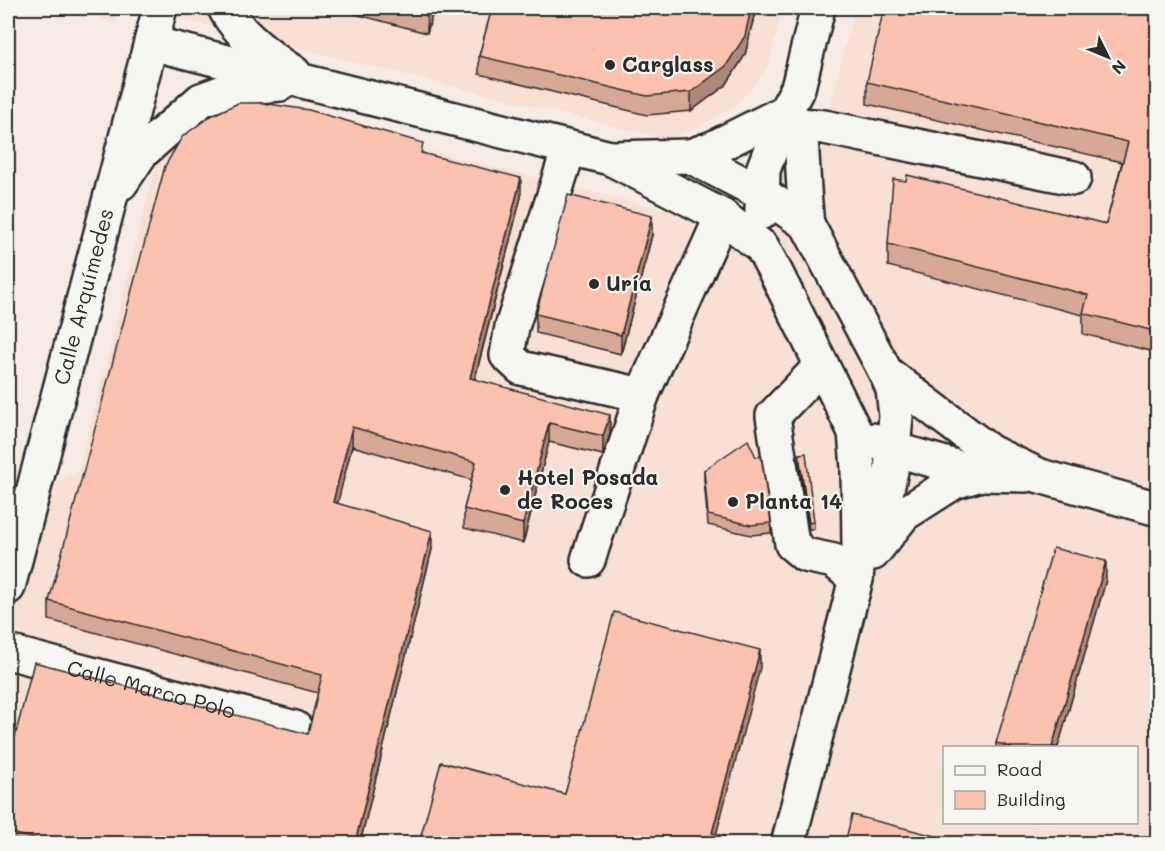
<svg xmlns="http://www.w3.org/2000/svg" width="1165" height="851" viewBox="0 0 1165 851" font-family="Mali,sans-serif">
  <rect width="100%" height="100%" fill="#f7ece5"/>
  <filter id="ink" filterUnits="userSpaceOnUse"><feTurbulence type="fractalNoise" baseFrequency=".0167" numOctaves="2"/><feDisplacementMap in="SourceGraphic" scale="12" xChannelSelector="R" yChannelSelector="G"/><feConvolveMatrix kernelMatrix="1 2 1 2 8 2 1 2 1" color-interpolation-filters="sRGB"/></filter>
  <g filter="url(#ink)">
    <path fill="#f8e0d5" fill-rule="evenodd" d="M 78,8 L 121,8 L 116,24 Z
      M 135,8 L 783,8 L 768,66 L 750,92 L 725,112 L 697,128 L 666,139 Z
      M 855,8 L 1157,8 L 1157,843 L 8,844 L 8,509 L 79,471 L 147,198 L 156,164 L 191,132 L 277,113 L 663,209 L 822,136 ZM 944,748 L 1136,748 L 1136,822 L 944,822 Z"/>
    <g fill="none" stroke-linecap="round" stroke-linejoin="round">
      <defs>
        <g id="minor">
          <path d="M 225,8 C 237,33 271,58 294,73"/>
          <path d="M 151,43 L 610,158 L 722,216 L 762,247 L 776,273 L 855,432 L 858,468 L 859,547 L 856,579 L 788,844"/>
          <path d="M 569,148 L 512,327 L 507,355 L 521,368 L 642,395 L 722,216"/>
          <path d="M 690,156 L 713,148 L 785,112"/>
          <path d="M 612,158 L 690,156 L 763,194 L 807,224 L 886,373 L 893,389 L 896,416 L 891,471 L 873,553"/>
          <path d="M 121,183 L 141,153 L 201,100 L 234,88 L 280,84"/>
          <path d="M 762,212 L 763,170 L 785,112 L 798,88 L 818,8"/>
          <path d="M 807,224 C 803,191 803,158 800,125 L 824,127 L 1074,178"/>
          <path d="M 822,365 L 773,416 L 792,544 L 805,555 L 834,561 L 856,579"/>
          <path d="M 886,373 L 990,452 L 1040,476 L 1158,509"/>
          <path d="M 873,440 L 893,449 L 981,474 L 1026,475"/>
          <path d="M 877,548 L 904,514 L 954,482 L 981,474"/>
          <path d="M 588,560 L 642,395"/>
          <path id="s1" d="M 8,587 L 160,8"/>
          <path id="s2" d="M 8,652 L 295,728"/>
        </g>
      </defs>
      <use href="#minor" stroke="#2b2b2b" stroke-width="38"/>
      <use href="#minor" stroke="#f6f6f2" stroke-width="33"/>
    </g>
    <path fill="#d8a896" stroke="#2b2b2b" stroke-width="1.5" d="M 355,8 L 434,8 L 427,33 L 355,14 Z
      M 492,8 L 756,8 L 745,55 L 726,85 L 691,111 L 647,115 L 479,74 L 479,56 Z
      M 1158,8 L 1158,353 L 1083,334 L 1083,315 L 888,266 L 888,244 L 1106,224 L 1122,162 L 867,104 L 867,82 Z
      M 423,153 L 521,197 L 475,379 L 610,434 L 603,455 L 549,442 L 523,543 L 464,528 L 464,509 L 472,480 L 352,446 L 337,503 L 432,549 L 360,843 L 8,843 L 8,764 L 308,734 L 318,693 L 49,620 L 49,601 Z
      M 652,235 L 621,354 L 536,333 L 536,314 Z
      M 799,454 L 814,522 L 814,529 L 809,529 L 799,460 Z
      M 704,470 L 771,523 L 771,533 L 751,535 L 708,525 L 704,480 Z
      M 1106,580 L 1058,747 L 996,747 L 996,743 Z"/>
    <path fill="#b0887a" stroke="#2b2b2b" stroke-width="1.5" d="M 429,8 L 434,8 L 427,33 L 427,15 Z
      M 751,8 L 756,8 L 745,55 L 726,85 L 691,111 L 691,92 Z
      M 521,178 L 521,197 L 470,397 L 470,378 Z
      M 652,216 L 652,235 L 621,354 L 621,335 Z
      M 610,415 L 610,434 L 603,455 L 603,436 Z
      M 549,423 L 549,442 L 523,543 L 523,524 Z
      M 352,427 L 352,446 L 333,521 L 333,502 Z
      M 432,531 L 432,549 L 360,843 L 355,843 Z
      M 1106,561 L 1106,580 L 1058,747 L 1052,747 Z
      M 760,650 L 760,668 L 714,843 L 712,833 Z"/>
    <path fill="#fbc3af" stroke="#2b2b2b" stroke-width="1.5" d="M 401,8 L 429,8 L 427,15 Z
      M 492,8 L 751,8 L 745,36 L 726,66 L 691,92 L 647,96 L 479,56 Z
      M 884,8 L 1158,8 L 1158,332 L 1083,313 L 1088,295 L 888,244 L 893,179 L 906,181 L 907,175 L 1106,224 L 1128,142 L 867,82 Z
      M 238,103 L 262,103 L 309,110 L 423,143 L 421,153 L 521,178 L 470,378 L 610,415 L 603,436 L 549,423 L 523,524 L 464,509 L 476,462 L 352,427 L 333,502 L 432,531 L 355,843 L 51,843 L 8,832 L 8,764 L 34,662 L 308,734 L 322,675 L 49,601 L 165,166 L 182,137 L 209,117 Z
      M 568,195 L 652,216 L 621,335 L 536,314 Z
      M 748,440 L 756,457 L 761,456 L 771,523 L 751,525 L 708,515 L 704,470 Z
      M 806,453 L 814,522 L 809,523 L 799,454 Z
      M 1053,548 L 1106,561 L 1052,747 L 1012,747 L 996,743 Z
      M 614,612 L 760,650 L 712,833 L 724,836 L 722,843 L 419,843 L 441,762 L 565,794 Z
      M 852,815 L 963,843 L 845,843 Z"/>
  </g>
  <g fill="#2b2b2b" stroke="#f6f6f2" stroke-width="2">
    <circle cx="610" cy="65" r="6"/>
    <circle cx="594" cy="284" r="6"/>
    <circle cx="505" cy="490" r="6"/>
    <circle cx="733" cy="502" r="6"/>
  </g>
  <g text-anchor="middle" stroke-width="4.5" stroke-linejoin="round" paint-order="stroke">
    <g font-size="21" font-weight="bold" fill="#2b2b2b" stroke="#f6f6f2" text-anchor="start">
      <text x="622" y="72">Carglass</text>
      <text x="606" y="291">Uría</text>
      <text x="517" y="485">Hotel Posada<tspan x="517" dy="24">de Roces</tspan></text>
      <text x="745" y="509">Planta 14</text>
    </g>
    <g font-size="21" fill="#2b2b2b" stroke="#f6f6f2">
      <text dy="7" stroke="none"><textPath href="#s1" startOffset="300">Calle Arquímedes</textPath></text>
      <text dy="7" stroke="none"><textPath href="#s2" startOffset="148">Calle Marco Polo</textPath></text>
    </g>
  </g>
  <rect width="1165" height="851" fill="none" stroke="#f6f6f2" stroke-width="30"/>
  <rect x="15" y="15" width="1135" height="821" fill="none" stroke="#2b2b2b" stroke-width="2" filter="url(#ink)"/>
  <rect x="943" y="746" width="195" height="78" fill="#f6f6f2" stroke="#a5a5a2" stroke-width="1.5"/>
  <rect x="955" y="766" width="30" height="9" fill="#f6f6f2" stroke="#a5a5a2" stroke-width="1.5"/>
  <text x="997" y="776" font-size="18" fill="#2b2b2b">Road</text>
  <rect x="955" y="791" width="30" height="18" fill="#fbc3af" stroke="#a5a5a2" stroke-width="1.5"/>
  <text x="997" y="806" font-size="18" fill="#2b2b2b">Building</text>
  <g transform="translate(1108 57) rotate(133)" stroke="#f6f6f2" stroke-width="4.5" paint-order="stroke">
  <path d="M0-4.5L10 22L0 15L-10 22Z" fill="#2b2b2b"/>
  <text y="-9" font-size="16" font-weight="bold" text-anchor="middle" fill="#2b2b2b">N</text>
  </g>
</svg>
